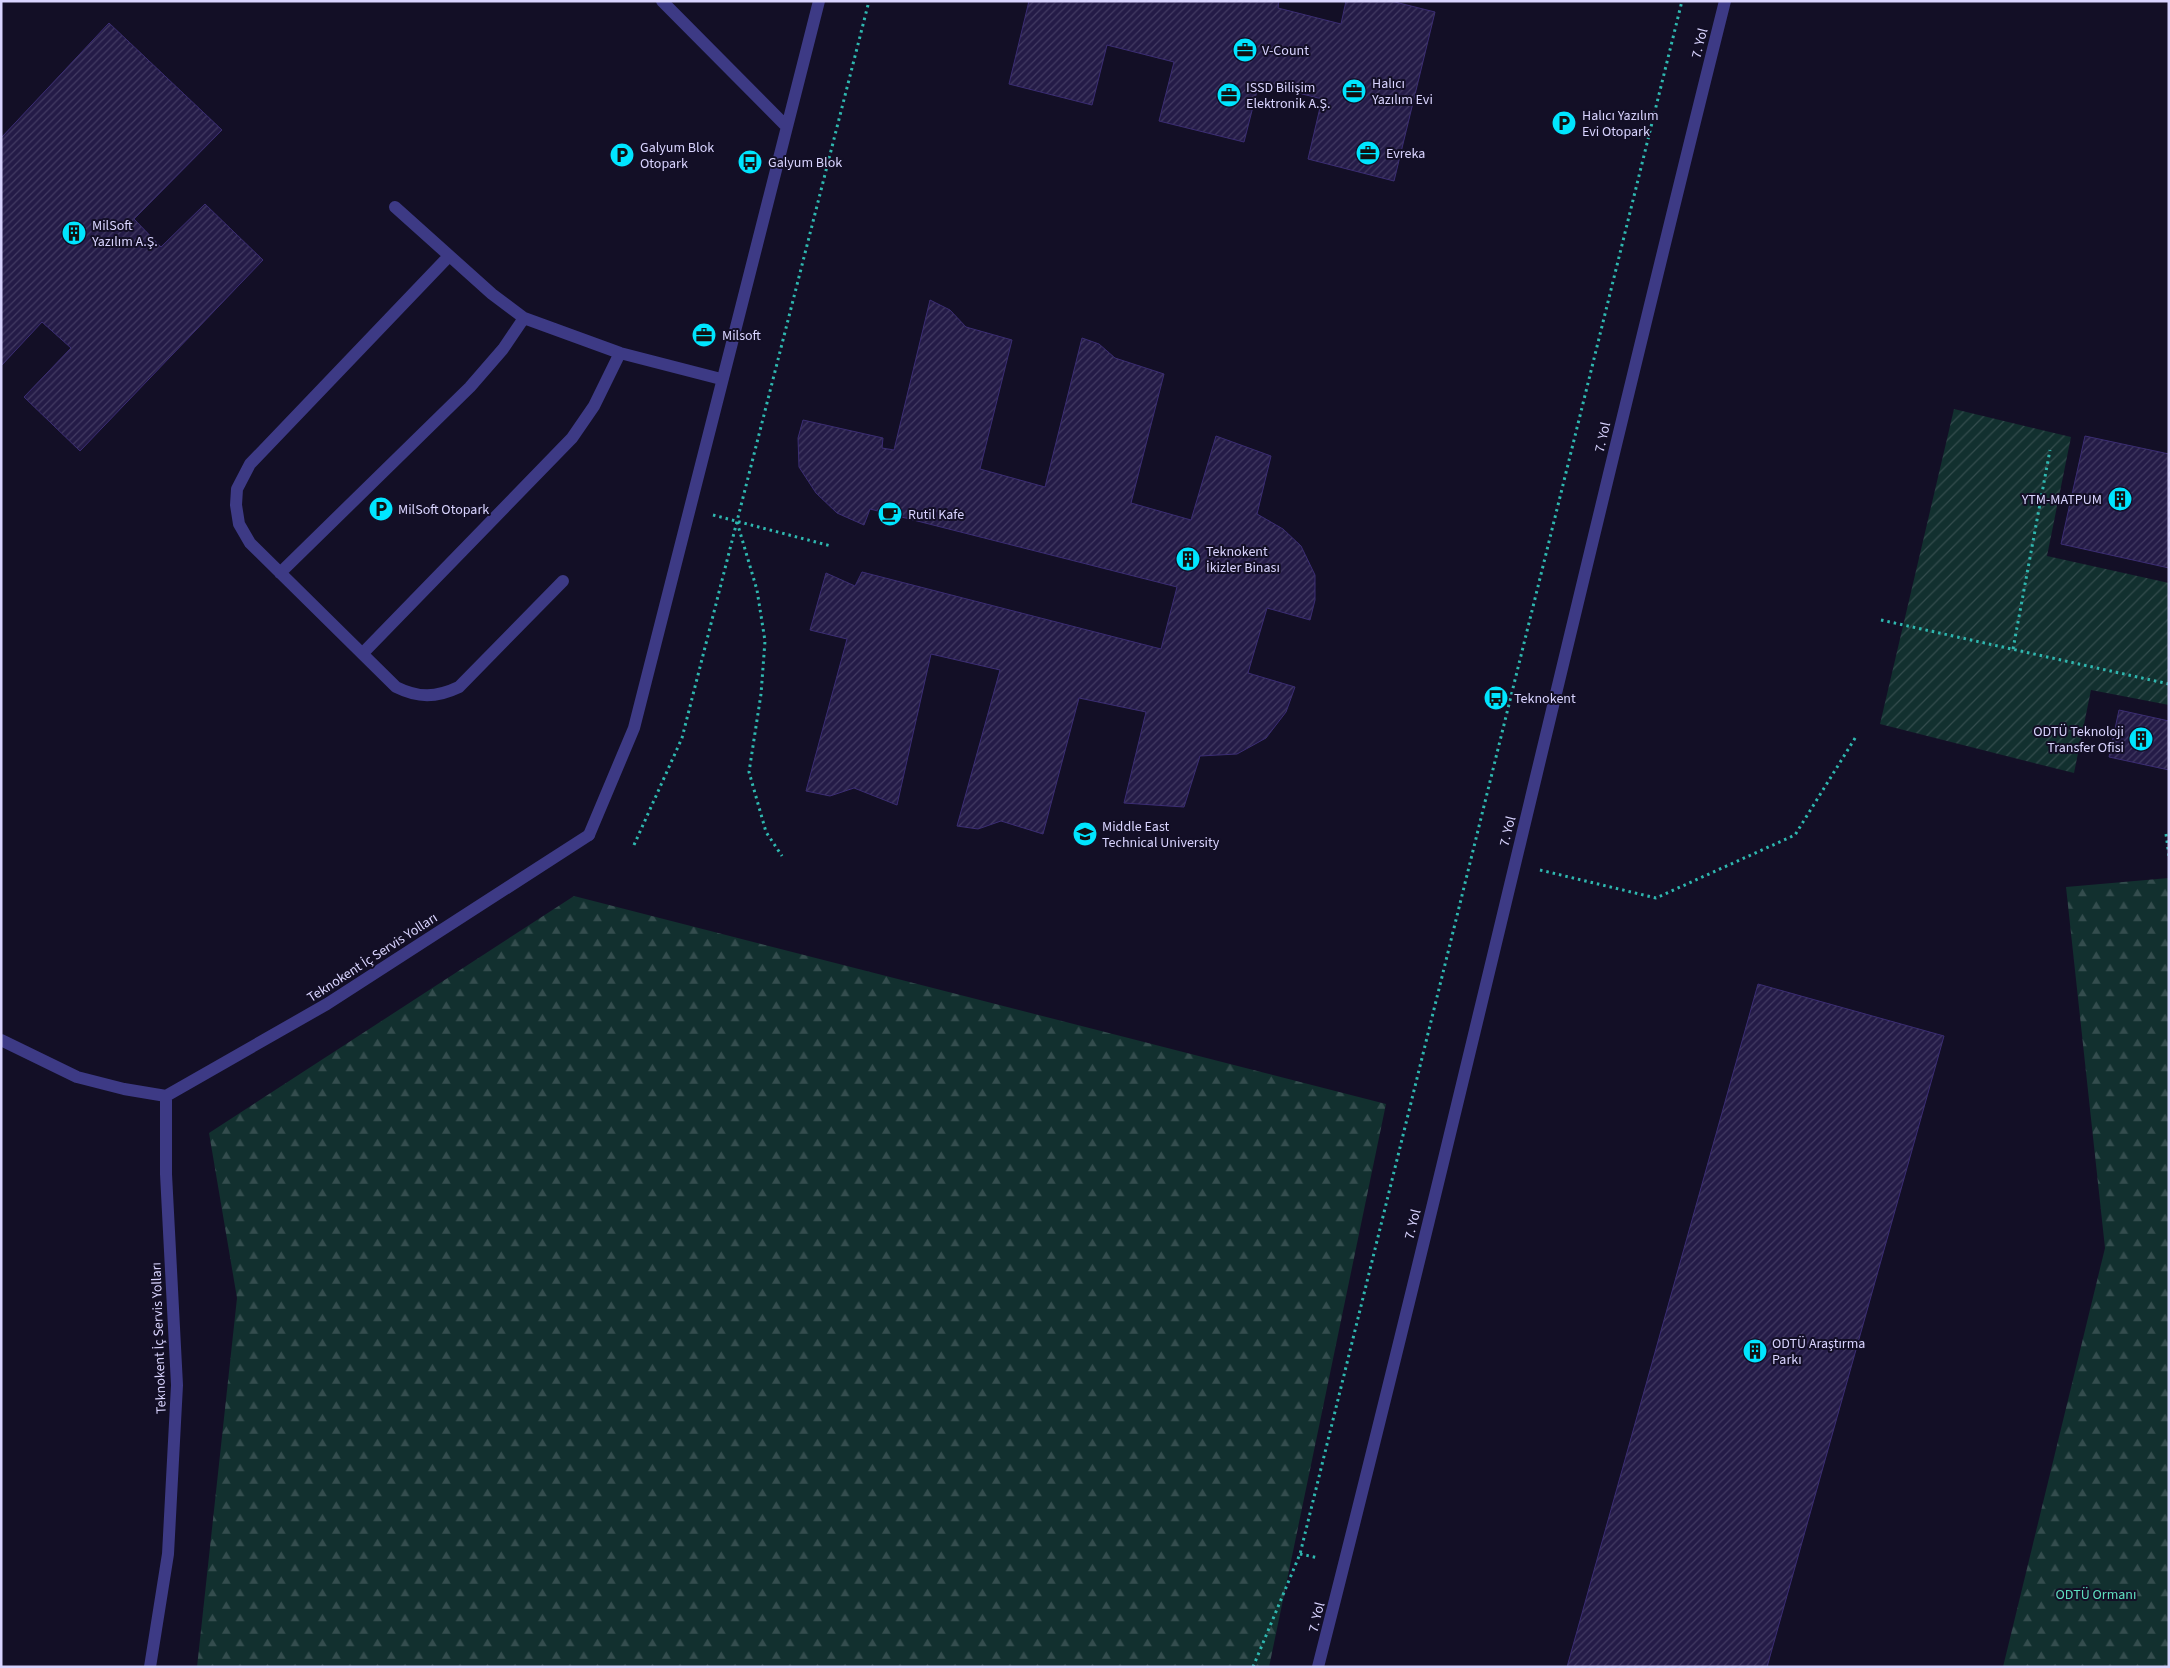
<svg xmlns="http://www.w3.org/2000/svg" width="2170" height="1668" viewBox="0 0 2170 1668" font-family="'Source Sans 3',sans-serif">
  <defs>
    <pattern id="forest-firs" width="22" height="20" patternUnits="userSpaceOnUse" patternTransform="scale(1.25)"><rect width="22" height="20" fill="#12302f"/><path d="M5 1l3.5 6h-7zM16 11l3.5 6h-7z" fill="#344d4e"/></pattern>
    <pattern id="garden-furrows" width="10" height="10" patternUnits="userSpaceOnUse" patternTransform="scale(1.25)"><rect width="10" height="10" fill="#12302f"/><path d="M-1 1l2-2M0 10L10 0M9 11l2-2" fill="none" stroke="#344d4e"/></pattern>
    <pattern id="building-hatch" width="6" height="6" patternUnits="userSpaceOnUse" patternTransform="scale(1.25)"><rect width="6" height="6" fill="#241b47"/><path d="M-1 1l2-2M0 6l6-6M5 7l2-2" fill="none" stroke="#433b63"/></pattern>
  </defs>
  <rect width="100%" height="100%" fill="#130f26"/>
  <path fill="url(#forest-firs)" d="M 2169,878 L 2169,1667 L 2003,1667 L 2105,1248 L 2066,887 Z
    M 574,896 L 1386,1104 L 1269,1667 L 197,1667 L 237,1298 L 209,1133 Z"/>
  <path fill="url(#garden-furrows)" d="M 1954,409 L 2071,437 L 2047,556 L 2169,583 L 2169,705 L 2091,690 L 2074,773 L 1880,724 Z"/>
  <path fill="url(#building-hatch)" stroke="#3b2d73" d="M 1029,1 L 1279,1 L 1278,8 L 1341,24 L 1346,1 L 1391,1 L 1435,12 L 1394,181 L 1308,159 L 1322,99 L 1259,83 L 1244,142 L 1159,121 L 1174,62 L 1107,45 L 1092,105 L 1009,84 Z
    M 109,23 L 222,130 L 134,219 L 161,247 L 205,204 L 263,260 L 80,451 L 24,397 L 71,348 L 42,322 L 1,366 L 1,138 Z
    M 930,300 L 950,310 L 966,327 L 1012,340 L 980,469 L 1045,487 L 1082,338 L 1099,344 L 1115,358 L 1164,374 L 1131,503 L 1191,520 L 1216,436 L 1271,456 L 1257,514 L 1283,529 L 1301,546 L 1315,575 L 1315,600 L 1310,620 L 1267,608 L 1248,673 L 1295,687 L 1286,712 L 1266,738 L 1237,754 L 1200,756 L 1184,807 L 1124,803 L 1146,712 L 1079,698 L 1043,834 L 1001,821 L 978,829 L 957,826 L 1000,670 L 931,654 L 897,805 L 854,788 L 830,796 L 806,791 L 847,639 L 810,630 L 826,573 L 855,586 L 862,572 L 1161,649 L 1177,587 L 870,509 L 864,525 L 837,513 L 816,493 L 799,467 L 798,438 L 803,420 L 883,438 L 882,448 L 894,450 Z
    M 2085,436 L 2169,454 L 2169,568 L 2061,544 Z
    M 2119,710 L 2169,721 L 2169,770 L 2109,757 Z
    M 1758,984 L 1944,1036 L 1767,1667 L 1567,1667 Z"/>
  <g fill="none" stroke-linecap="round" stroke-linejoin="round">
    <path stroke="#2fb8b0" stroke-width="3" stroke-dasharray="2.5 4" stroke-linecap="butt" d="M 713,515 L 831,546
      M 737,522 L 757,590 L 765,641 L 761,694 L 749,772 L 766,832 L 782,856
      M 1881,620 L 2169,684
      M 2013,649 L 2050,450
      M 2166,834 L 2169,856
      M 634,845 L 682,738 L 869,1
      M 1540,870 L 1656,898 L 1795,835 L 1857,735
      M 1300,1554 L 1319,1558
      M 1253,1667 L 1300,1554 L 1682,1"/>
    <path stroke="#3d3a85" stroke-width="12" d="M 662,1 L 787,127
      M 395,207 L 492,294 L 524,318 L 620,353 L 721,379
      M 449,256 L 250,464 L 237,489 L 236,505 L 239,524 L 250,543 L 396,687 C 418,698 436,698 459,687 L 563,581
      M 280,573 L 470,387 L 503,349 L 524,318
      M 363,653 L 572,438 L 594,406 L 620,353
      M 589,835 L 634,728 L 819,1"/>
    <path stroke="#3d3a85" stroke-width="12" d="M 1,1040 L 77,1077 L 124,1089 L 166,1096 L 327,1004 L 589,835
      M 150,1667 L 168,1554 L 177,1385 L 166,1174 L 166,1096
      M 1318,1667 C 1459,1113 1586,555 1725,1"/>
  </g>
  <defs>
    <symbol id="office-disc" viewBox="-11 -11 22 22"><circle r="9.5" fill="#00e5ff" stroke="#130f26"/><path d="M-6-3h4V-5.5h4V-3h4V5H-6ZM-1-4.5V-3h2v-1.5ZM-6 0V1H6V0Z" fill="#111"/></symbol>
    <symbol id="parking-disc" viewBox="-11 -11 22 22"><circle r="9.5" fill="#00e5ff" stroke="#130f26"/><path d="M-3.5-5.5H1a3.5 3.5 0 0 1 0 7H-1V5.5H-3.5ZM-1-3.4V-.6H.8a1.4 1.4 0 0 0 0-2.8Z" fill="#111"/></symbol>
    <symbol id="bus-disc" viewBox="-11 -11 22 22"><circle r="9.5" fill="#00e5ff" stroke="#130f26"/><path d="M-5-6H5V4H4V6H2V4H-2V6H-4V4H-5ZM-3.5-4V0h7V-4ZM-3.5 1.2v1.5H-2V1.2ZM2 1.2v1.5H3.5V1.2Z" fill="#111"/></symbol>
    <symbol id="building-disc" viewBox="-11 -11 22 22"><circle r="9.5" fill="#00e5ff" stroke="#130f26"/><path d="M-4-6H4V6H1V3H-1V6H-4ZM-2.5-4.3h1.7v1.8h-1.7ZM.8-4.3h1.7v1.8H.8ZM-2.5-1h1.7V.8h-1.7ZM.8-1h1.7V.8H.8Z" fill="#111"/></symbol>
    <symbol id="cafe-disc" viewBox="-11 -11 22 22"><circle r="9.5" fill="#00e5ff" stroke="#130f26"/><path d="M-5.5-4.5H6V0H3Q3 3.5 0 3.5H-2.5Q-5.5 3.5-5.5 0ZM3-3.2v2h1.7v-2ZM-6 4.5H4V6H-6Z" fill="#111"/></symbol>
    <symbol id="university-disc" viewBox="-11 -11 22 22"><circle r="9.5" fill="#00e5ff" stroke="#130f26"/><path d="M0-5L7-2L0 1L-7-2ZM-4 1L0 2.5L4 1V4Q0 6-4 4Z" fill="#111"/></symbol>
  </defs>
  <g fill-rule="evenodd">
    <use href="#office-disc" x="1231" y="36" width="28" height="28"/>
    <use href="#office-disc" x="1340" y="77" width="28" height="28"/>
    <use href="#office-disc" x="1215" y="81" width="28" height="28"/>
    <use href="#parking-disc" x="1550" y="109" width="28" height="28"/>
    <use href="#office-disc" x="1354" y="139" width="28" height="28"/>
    <use href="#parking-disc" x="608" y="141" width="28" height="28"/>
    <use href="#bus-disc" x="736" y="148" width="28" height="28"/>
    <use href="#building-disc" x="60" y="219" width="28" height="28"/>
    <use href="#office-disc" x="690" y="321" width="28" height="28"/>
    <use href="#building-disc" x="2106" y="485" width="28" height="28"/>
    <use href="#parking-disc" x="367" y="495" width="28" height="28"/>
    <use href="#cafe-disc" x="876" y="500" width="28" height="28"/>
    <use href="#building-disc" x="1174" y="545" width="28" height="28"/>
    <use href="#bus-disc" x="1482" y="684" width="28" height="28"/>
    <use href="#building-disc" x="2127" y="725" width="28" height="28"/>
    <use href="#university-disc" x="1071" y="820" width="28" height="28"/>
    <use href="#building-disc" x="1741" y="1337" width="28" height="28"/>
  </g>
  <g text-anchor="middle" stroke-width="4" stroke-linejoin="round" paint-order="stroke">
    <g font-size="14" fill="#d9d4ff" stroke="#130f26">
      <text transform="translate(1699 43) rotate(-76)" y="5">7. Yol</text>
      <text transform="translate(1602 437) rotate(-77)" y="5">7. Yol</text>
      <text transform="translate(1507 831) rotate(-76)" y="5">7. Yol</text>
      <text transform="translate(372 957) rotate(-33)" y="5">Teknokent İç Servis Yolları</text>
      <text transform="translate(1412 1224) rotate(-76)" y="5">7. Yol</text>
      <text transform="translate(158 1338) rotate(-92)" y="5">Teknokent İç Servis Yolları</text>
      <text transform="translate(1316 1617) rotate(-76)" y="5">7. Yol</text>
    </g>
    <g font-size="14" fill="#d9d4ff" stroke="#130f26" text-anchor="start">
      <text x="1262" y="55">V-Count</text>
      <text x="1372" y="88">Halıcı<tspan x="1372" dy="16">Yazılım Evi</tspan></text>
      <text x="1246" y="92">ISSD Bilişim<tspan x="1246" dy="16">Elektronik A.Ş.</tspan></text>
      <text x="1582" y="120">Halıcı Yazılım<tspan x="1582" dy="16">Evi Otopark</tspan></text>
      <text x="640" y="152">Galyum Blok<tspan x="640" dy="16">Otopark</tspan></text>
      <text x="1386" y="158">Evreka</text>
      <text x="768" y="167">Galyum Blok</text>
      <text x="92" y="230">MilSoft<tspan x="92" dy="16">Yazılım A.Ş.</tspan></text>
      <text x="722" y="340">Milsoft</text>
      <text x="2102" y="504" text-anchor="end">YTM-MATPUM</text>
      <text x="398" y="514">MilSoft Otopark</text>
      <text x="908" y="519">Rutil Kafe</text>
      <text x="1206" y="556">Teknokent<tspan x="1206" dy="16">İkizler Binası</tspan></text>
      <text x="1514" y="703">Teknokent</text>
      <text x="2124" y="736" text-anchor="end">ODTÜ Teknoloji<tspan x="2124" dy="16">Transfer Ofisi</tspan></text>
      <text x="1102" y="831">Middle East<tspan x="1102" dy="16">Technical University</tspan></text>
      <text x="1772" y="1348">ODTÜ Araştırma<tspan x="1772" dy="16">Parkı</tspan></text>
    </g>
    <g font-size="14" fill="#5fe0c0" stroke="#130f26">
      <text x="2096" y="1599">ODTÜ Ormanı</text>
    </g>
  </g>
  <rect width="2170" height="1668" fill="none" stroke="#d9d4ff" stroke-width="5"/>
</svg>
